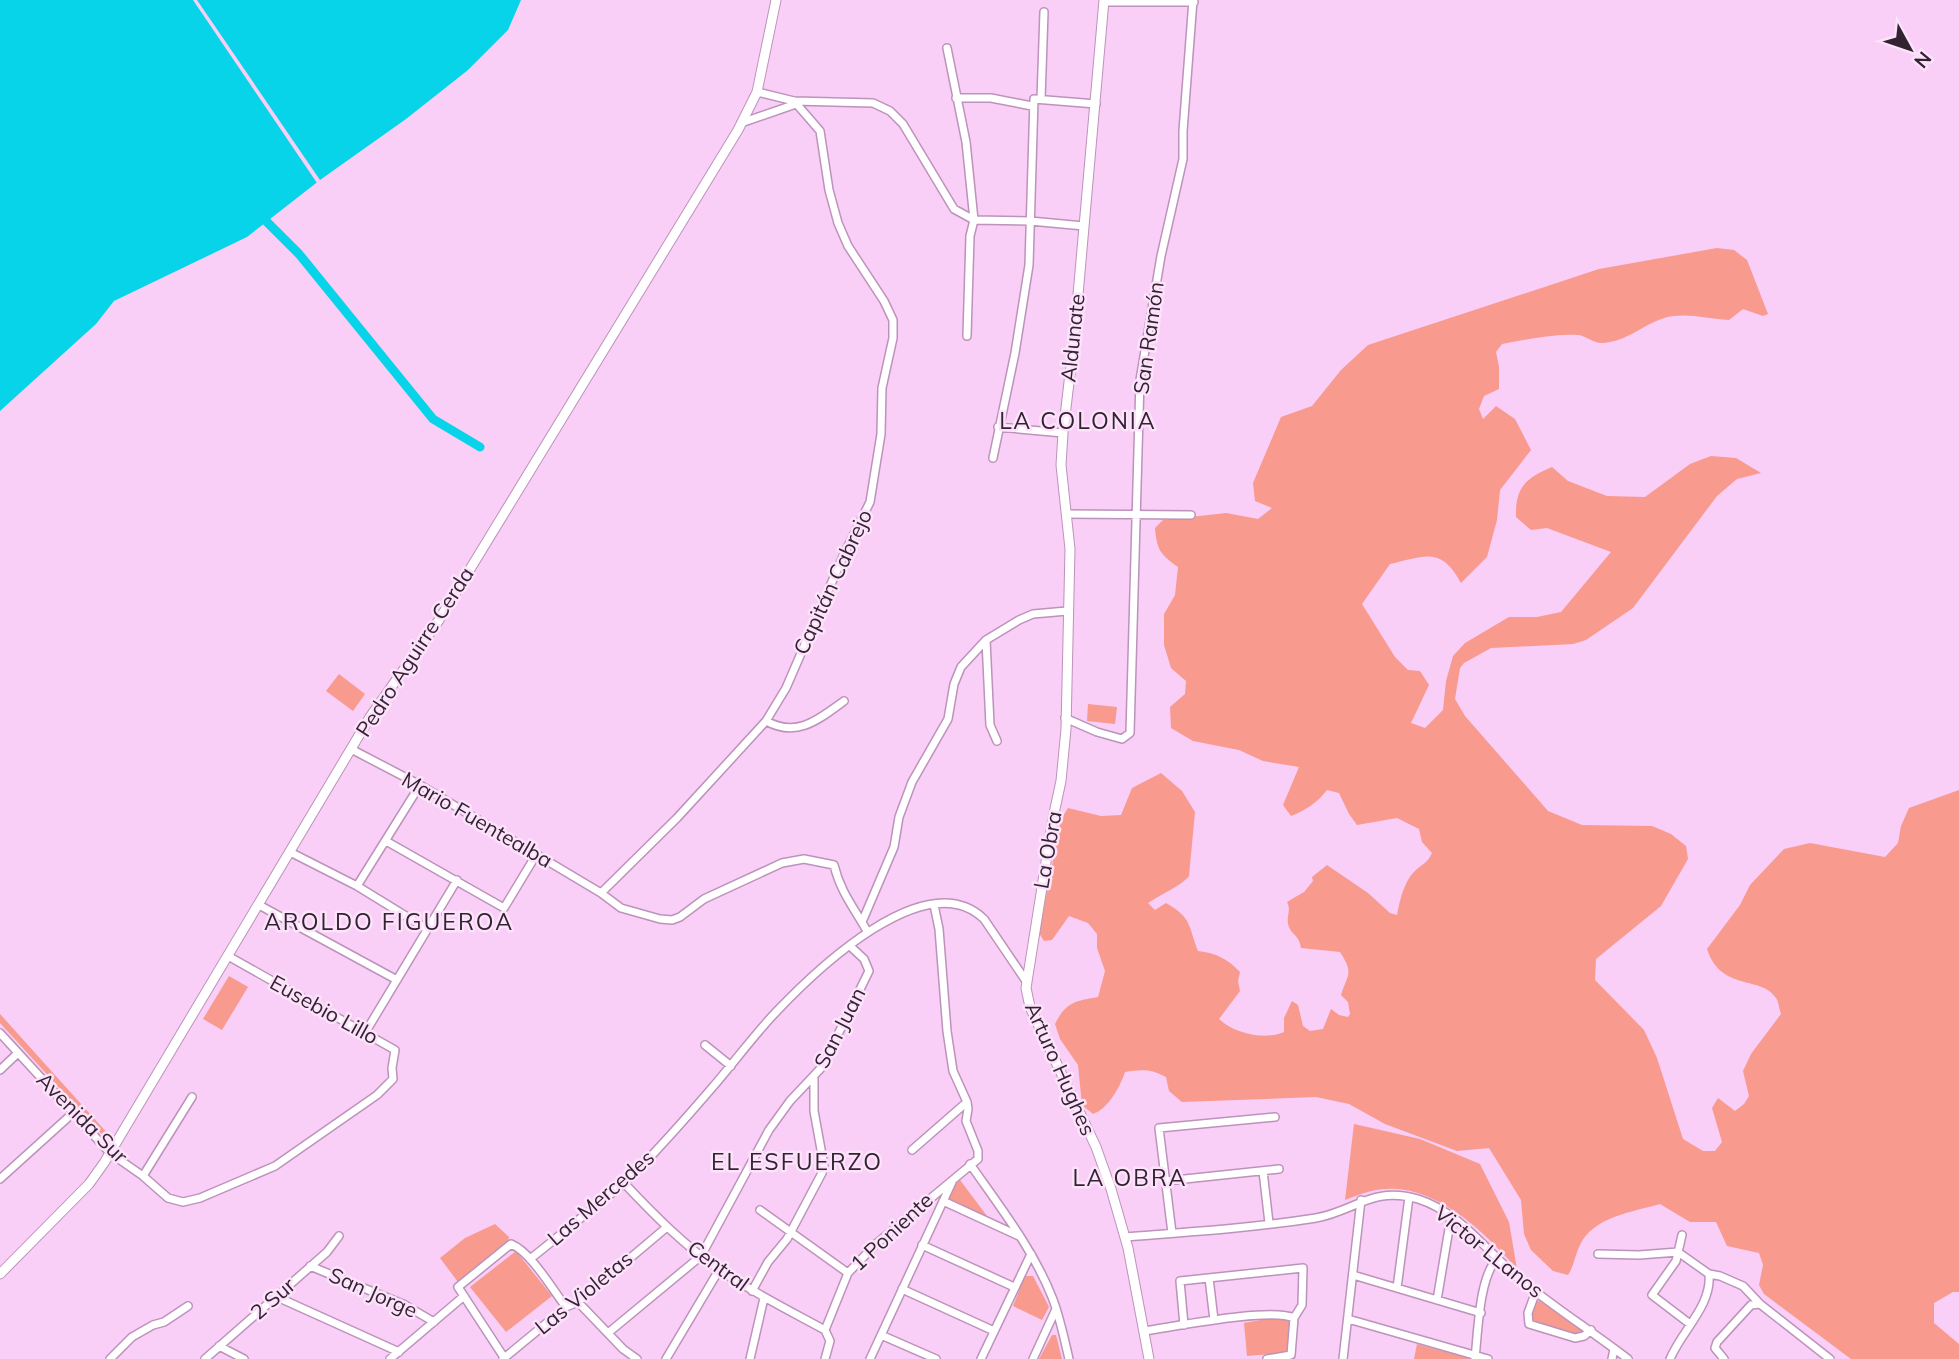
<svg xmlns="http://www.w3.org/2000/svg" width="1959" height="1359" viewBox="0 0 1959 1359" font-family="Mulish,sans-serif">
  <rect width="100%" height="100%" fill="#f9cef7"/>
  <path fill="#f89a8e" d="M 1717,248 L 1734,250 L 1747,260 L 1768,314 L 1763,316 L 1743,309 L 1729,320 C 1707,319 1686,312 1664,318 C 1642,325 1630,340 1604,343 C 1594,344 1587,336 1578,335 C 1553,333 1526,340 1502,344 L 1496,352 L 1499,367 L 1499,389 L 1484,396 L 1479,409 L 1483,419 L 1496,406 L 1515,419 L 1531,450 L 1500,490 L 1497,520 L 1487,557 L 1461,583 C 1441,546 1425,556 1390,564 L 1362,604 L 1395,657 L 1408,670 L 1420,671 L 1429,685 L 1411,723 L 1425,728 L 1443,710 L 1446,681 L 1453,656 L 1465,643 L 1509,617 L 1537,617 L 1561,612 L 1611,552 L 1547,528 L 1531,530 L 1516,517 C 1515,487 1526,478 1552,467 L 1568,481 L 1607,496 L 1645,497 L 1690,464 L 1711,456 L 1736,458 L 1761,473 L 1737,479 L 1717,496 L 1633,608 L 1586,640 L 1573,644 L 1491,648 L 1464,663 L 1460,668 L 1455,699 L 1465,716 L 1548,811 L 1582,825 L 1652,826 L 1671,834 L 1686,846 L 1688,859 L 1661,906 L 1596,959 L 1595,980 L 1644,1030 L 1657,1058 L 1683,1139 L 1703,1151 L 1715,1151 L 1722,1142 L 1712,1108 L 1718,1098 L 1735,1111 L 1744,1104 L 1749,1096 L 1743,1071 L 1751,1054 L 1781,1014 C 1779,1009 1779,1002 1776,998 C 1761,975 1721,992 1707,949 L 1740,905 L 1750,885 L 1784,849 L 1810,843 L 1885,857 L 1898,843 L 1901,826 L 1909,808 L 1959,790 L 1959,1292 L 1953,1292 L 1934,1303 L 1934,1323 L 1959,1344 L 1959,1359 L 1851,1359 L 1764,1294 L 1759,1285 L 1763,1265 L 1759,1253 L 1727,1246 L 1716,1222 L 1690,1222 L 1660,1204 C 1632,1212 1593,1217 1580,1245 C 1575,1255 1574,1266 1568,1275 L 1553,1271 L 1531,1250 L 1524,1234 L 1521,1200 L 1489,1148 L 1457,1151 L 1385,1124 L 1349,1104 L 1316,1097 L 1182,1102 L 1169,1091 L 1166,1077 C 1152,1069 1141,1069 1125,1072 C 1120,1087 1108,1109 1093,1114 L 1082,1105 L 1078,1065 L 1060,1039 L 1055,1024 C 1066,1002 1075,1001 1098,997 L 1105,971 L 1097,948 L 1097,934 L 1088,923 L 1069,916 L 1052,940 L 1044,941 L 1039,933 L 1061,819 L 1068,808 L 1101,816 L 1121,815 L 1132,788 L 1161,773 L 1182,791 L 1195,812 L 1189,876 C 1182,885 1160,895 1148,903 L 1155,910 L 1166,903 C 1192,918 1188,925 1198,951 C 1216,953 1228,959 1240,972 L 1238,981 L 1240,991 L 1219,1019 C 1233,1033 1265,1041 1284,1032 L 1284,1018 L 1292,1001 L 1298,1005 L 1303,1026 L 1310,1031 L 1323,1029 L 1331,1009 L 1339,1015 L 1348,1017 L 1350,1014 L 1348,1002 L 1341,995 C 1348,973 1354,974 1340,952 L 1301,948 C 1299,935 1293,936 1289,927 C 1285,917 1292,911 1287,902 L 1304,892 L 1313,881 L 1312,877 L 1327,865 L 1368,893 L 1390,913 L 1397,915 C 1400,900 1404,880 1417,869 C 1424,863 1428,862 1432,853 L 1422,842 L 1419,829 L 1397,818 L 1357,825 L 1349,814 L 1339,793 L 1327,790 C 1317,803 1306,810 1291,816 L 1283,805 L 1299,767 L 1263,761 L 1239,750 L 1193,741 L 1171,728 L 1170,707 L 1185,694 L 1186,681 L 1171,668 L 1164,645 L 1164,614 L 1175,595 L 1178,567 C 1160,554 1157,550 1155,528 L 1163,520 L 1226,513 L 1258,519 L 1272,508 L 1255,501 L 1253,483 L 1281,417 L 1312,406 L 1341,370 L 1368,345 L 1599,269 Z
    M 339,674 L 365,694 L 353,711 L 326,691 Z
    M 1088,704 L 1117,707 L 1115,724 L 1087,721 Z
    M 229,976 L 248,987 L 222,1030 L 203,1019 Z
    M 0,1014 L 109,1135 L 106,1139 L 0,1023 Z
    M 1354,1124 L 1420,1139 L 1480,1164 L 1509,1222 L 1517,1269 C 1487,1234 1437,1186 1387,1189 C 1372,1189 1358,1195 1345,1200 Z
    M 960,1180 L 990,1220 L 947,1198 L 951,1188 Z
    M 495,1224 L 509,1237 L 508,1242 L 458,1282 L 440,1258 L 465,1238 Z
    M 516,1251 L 552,1296 L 506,1332 L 470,1287 Z
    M 1025,1276 L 1033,1276 L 1049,1307 L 1042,1320 L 1013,1306 Z
    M 1539,1300 L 1584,1331 L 1577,1335 L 1535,1323 L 1532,1320 L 1534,1301 L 1537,1302 Z
    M 1283,1316 L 1290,1319 L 1290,1350 L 1284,1353 L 1247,1356 L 1244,1323 Z
    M 1052,1335 L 1056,1335 L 1062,1359 L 1039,1359 Z
    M 1417,1344 L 1469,1358 L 1469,1359 L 1414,1359 Z"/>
  <path fill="#07d3e9" d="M 0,0 L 521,0 L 508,30 L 468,70 L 406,119 L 320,180 L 247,237 L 114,301 L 96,324 L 0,411 Z"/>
  <path fill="#f9cef7" d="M 193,0 L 197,0 L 320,180 L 317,183 Z"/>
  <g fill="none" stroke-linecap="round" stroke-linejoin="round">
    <path stroke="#07d3e9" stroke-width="9" d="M 267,222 L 299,254 L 433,419 L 480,447"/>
    <defs>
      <path id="minor" d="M 1104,2 L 1194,2
        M 947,48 L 966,142 L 974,220 L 970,236 L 967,336
        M 757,92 L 794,101 L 873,103 L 890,111 L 903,124 L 954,209 L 974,220 L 1030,221 L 1084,226
        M 956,98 L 991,98 L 1032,106
        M 1041,99 L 1044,12
        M 741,123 L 796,104
        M 998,427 L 1063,433
        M 993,458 L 1015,353 L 1029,265 L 1034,99 L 1096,104
        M 1066,514 L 1191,515
        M 986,640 L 990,725 L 997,741
        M 1065,718 L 1097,732 L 1122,739 L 1130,733 L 1140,380 L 1161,256 L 1183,159 L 1183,131 L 1193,0
        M 766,721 C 797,738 818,720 844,701
        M 351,749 L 420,785 L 601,893 L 621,908 L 660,919 L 672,920 L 680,917 L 704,899 L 782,863 L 804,859 L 834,865 C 840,891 854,908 867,931
        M 386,841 L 504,908 L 536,855
        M 290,852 L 357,886 L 427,929
        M 357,886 L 420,785
        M 601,893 L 677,818 L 766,721 L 786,688 L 844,554 L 870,502 L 881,434 L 882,388 L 893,338 L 893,320 L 884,301 L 848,246 L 838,223 L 829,190 L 820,131 L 794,101
        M 259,905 L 397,980
        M 862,922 L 894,847 L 899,817 L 912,782 L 948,719 L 954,684 L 961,667 L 986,640 L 1019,620 L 1033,614 L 1067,611
        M 0,1033 L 110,1153 L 143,1176 L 168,1198 L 183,1202 L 200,1198 L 275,1166 L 377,1095 L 393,1079 L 392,1068 L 395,1050 L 228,956
        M 365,1033 L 457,880
        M 705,1045 L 731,1066
        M 0,1070 L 18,1053
        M 912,1150 L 967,1102
        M 970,1164 C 1000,1207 1033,1249 1052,1297 C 1060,1317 1064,1338 1069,1359
        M 1263,1171 L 1269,1223
        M 143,1176 L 192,1097
        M 0,1179 L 73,1113
        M 1166,1181 L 1279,1169
        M 624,1183 C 654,1215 685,1246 721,1271 C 754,1293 790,1311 825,1330
        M 943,1201 L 1019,1236
        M 760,1210 L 848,1273
        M 1172,1233 L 1159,1128 L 1275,1117
        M 1682,1235 L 1676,1261 L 1652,1295 L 1690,1324
        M 1126,1237 C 1189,1232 1253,1228 1316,1218 C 1355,1211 1372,1186 1418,1199 C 1460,1212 1488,1253 1521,1280 C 1555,1308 1593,1332 1628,1359
        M 922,1245 L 1014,1287
        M 1598,1254 L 1639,1255 L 1678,1252 L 1709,1274 L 1720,1276 L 1743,1286 L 1760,1304 L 1830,1359
        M 530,1259 C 552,1242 574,1223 596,1206 C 609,1195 624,1184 636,1172 C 662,1145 687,1117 711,1089 C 733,1064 753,1036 776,1012 C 815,971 926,863 984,919 L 1026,981
        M 310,1266 L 405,1305 L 434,1322
        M 1353,1275 L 1481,1313
        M 1209,1278 L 1214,1320
        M 1397,1288 L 1409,1197
        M 902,1289 L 994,1331
        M 752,1291 L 768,1262 L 787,1239 L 822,1173 L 824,1166 L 814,1111 L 814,1078
        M 1536,1291 L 1528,1313 L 1529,1324 L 1575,1338 L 1584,1336 L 1591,1330
        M 275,1296 L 399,1352
        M 1437,1300 L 1451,1217
        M 578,1302 L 623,1349 L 637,1359
        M 1348,1319 L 1488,1359
        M 1184,1325 L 1180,1281 L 1303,1268 L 1302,1305 L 1294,1318
        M 1144,1331 C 1173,1327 1271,1307 1294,1318 L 1291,1355 L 1267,1359
        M 608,1333 L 701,1256 L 769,1130 L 790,1101 L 822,1067 L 869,971 L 864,959 L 850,946
        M 881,1335 L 936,1359
        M 219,1346 L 244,1359
        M 1475,1358 C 1478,1333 1479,1275 1498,1258
        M 110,1359 L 132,1337 L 153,1325 L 164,1322 L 188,1306
        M 205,1359 L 327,1252 L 339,1236
        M 390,1359 L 464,1296
        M 503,1359 L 566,1307 L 578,1302 L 667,1227
        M 505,1359 L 458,1287 L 511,1244 C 531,1252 552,1289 566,1307
        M 666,1359 L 719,1270
        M 750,1359 L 764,1298
        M 825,1359 L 830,1341 L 825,1330 L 848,1273 L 877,1243 L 978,1159 L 978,1151 L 966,1121 L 968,1109 L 967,1102 L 953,1071 L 947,1031 L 939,929 L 934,905
        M 870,1359 L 952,1182
        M 981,1359 L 1031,1254
        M 1033,1359 L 1056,1309
        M 1343,1359 L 1361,1200
        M 1612,1359 L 1614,1349
        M 1670,1359 C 1682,1330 1712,1306 1709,1274
        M 1724,1359 L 1715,1348 L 1717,1342 L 1751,1305 L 1760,1304"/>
      <path id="tertiary" d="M 1104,0 L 1074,340 L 1063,433 L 1061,465 L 1070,549 L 1066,729 L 1061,781 L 1053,818 L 1026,988 L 1030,1007 L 1096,1147 L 1111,1189 L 1128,1248 L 1149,1359
        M 0,1274 L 89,1184 L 104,1163 L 370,717 L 439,620 L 738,130 L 757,92 L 776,0"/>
    </defs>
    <use href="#minor" stroke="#bc93ba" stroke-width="10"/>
    <use href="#tertiary" stroke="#bc93ba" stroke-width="11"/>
    <use href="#minor" stroke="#fff" stroke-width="7"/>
    <use href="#tertiary" stroke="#fff" stroke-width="9"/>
  </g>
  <g text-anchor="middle" stroke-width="5" stroke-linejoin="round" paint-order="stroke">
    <g font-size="21" fill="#332332" stroke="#fce2fa">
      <text transform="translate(1073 338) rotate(-84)" y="7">Aldunate</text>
      <text transform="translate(1149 338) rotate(-82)" y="7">San Ramón</text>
      <text transform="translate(833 582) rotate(-65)" y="7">Capitán Cabrejo</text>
      <text transform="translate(415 652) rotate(-57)" y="7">Pedro Aguirre Cerda</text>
      <text transform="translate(477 820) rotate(30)" y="7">Mario Fuentealba</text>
      <text transform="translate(1048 850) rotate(-80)" y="7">La Obra</text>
      <text transform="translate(324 1010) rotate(29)" y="7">Eusebio Lillo</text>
      <text transform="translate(840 1028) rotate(-63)" y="7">San Juan</text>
      <text transform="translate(1060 1069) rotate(66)" y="7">Arturo Hughes</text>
      <text transform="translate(82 1118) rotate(45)" y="7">Avenida Sur</text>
      <text transform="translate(601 1198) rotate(-41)" y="7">Las Mercedes</text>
      <text transform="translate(892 1232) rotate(-43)" y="7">1 Poniente</text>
      <text transform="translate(1489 1252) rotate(39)" y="7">Victor LLanos</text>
      <text transform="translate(718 1266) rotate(36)" y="7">Central</text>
      <text transform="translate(373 1293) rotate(24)" y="7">San Jorge</text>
      <text transform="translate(584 1293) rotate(-39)" y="7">Las Violetas</text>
      <text transform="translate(273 1299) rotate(-41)" y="7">2 Sur</text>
    </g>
    <g font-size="23" letter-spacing="2" fill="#332332" stroke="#fce2fa">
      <text x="1078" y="429">LA COLONIA</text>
      <text x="389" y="930">AROLDO FIGUEROA</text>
      <text x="797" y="1170">EL ESFUERZO</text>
      <text x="1130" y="1186">LA OBRA</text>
    </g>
  </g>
  <g transform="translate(1910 49) rotate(130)" stroke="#fce2fa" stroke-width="5" paint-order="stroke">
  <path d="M0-5L12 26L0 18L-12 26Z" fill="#332332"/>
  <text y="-10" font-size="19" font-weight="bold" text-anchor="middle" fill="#332332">N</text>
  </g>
</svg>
